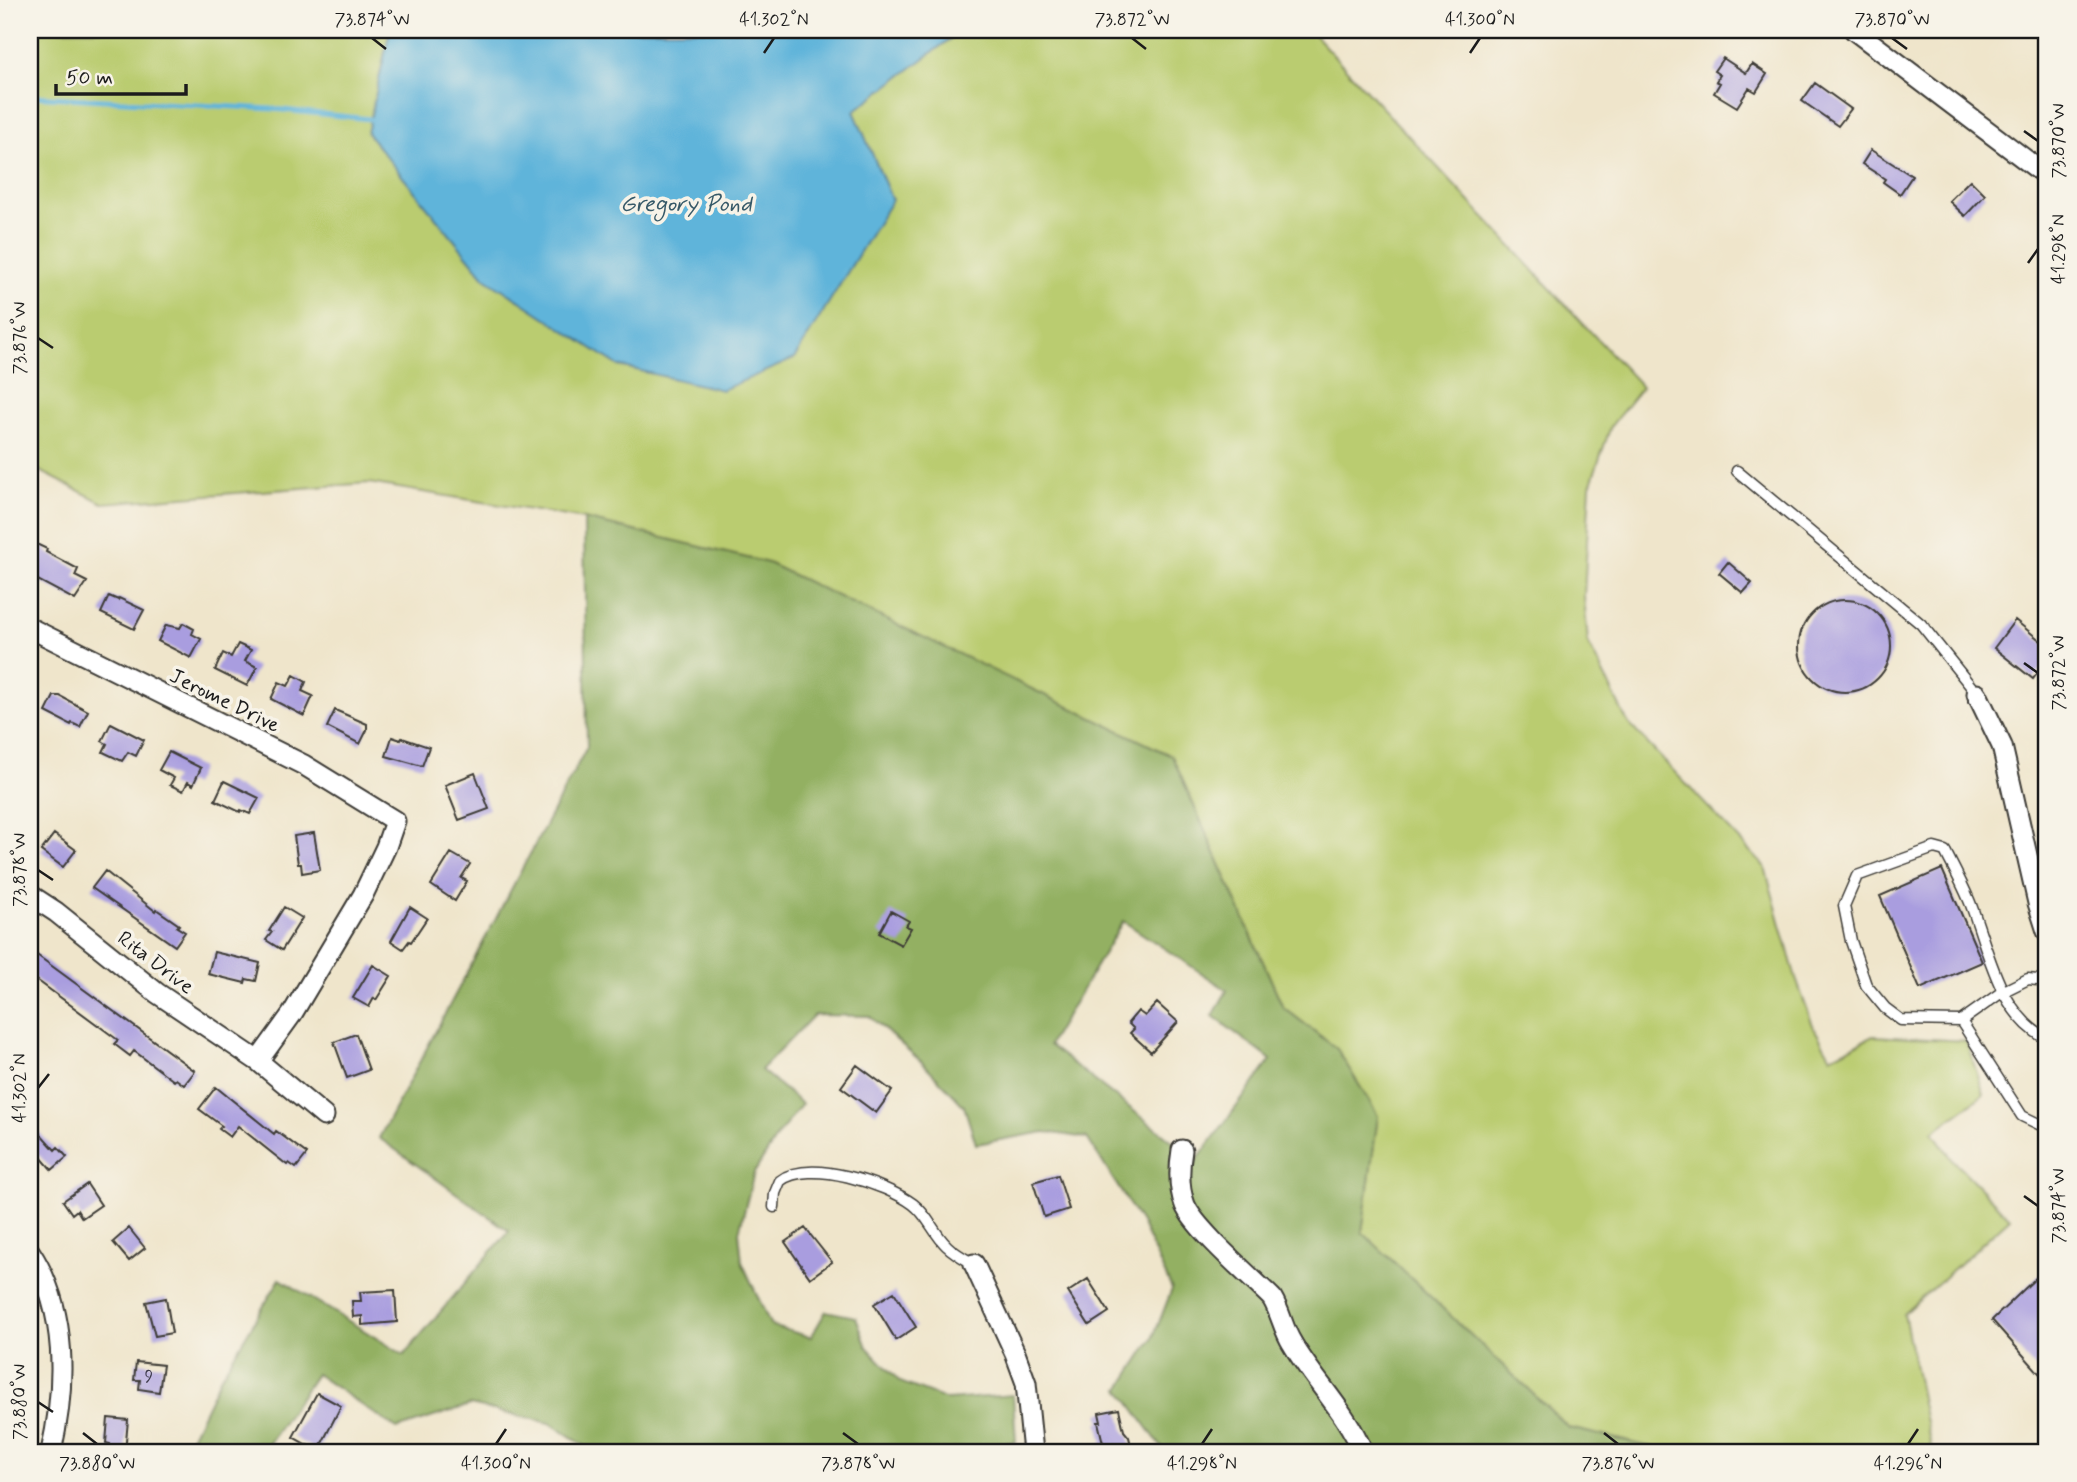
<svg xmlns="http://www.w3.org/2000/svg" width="2077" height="1482" viewBox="0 0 2077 1482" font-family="Mynerve,sans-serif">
  <rect width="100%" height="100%" fill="#f7f3e8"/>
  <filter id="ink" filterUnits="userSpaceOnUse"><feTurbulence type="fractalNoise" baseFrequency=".0143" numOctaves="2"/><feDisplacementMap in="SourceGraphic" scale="14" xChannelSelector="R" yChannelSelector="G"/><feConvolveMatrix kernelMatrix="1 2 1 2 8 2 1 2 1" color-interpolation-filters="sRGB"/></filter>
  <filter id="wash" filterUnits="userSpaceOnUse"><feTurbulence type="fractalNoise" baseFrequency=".00686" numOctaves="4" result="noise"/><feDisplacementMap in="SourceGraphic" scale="28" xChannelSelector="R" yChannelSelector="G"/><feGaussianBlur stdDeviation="1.57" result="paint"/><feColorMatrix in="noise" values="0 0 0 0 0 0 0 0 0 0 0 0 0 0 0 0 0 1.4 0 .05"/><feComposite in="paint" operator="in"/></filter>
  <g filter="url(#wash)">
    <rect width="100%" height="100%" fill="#efe5cb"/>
    <path fill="#bacc6f" stroke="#6b7446" stroke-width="2" d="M 30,30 L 390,30 L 388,33 L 853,111 L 962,30 L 1310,30 L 1642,387 L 1611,426 L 1590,486 L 1584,596 L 1588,643 L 1628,723 L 1765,867 L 1796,979 L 1814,1028 L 1831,1057 L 1873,1036 L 1966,1041 L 1984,1094 L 1933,1132 L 1952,1159 L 2010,1218 L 1904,1314 L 1932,1452 L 1672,1452 L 1569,1428 L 1362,1232 L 1378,1116 L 1337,1049 L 1283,1007 L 1172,756 L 768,563 L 584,519 L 369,483 L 103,503 L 30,466 Z"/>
    <path fill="#93b062" stroke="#58663f" stroke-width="2" fill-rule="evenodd" d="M 584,519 L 768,563 L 1172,756 L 1283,1007 L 1337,1049 L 1378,1116 L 1362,1232 L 1569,1428 L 1672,1452 L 1165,1452 L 1120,1389 L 1153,1338 L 1172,1289 L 1141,1223 L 1087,1138 L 1045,1132 L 976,1144 L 964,1106 L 924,1064 L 869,1016 L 814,1015 L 761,1070 L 802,1104 L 778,1135 L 754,1173 L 739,1232 L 742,1262 L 771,1326 L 811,1337 L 826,1311 L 856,1317 L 867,1347 L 900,1382 L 947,1400 L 1013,1395 L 1016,1442 L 932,1452 L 594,1452 L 550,1423 L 470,1405 L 397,1429 L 316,1374 L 263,1452 L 184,1452 L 220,1378 L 280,1279 L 404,1355 L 509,1231 L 379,1138 L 587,747 ZM 1123,921 L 1227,990 L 1213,1016 L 1271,1060 L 1197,1160 L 1049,1045 Z"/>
    <path fill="#5eb4da" stroke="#3d687b" stroke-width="2" d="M 390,30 L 962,30 L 854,111 L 892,200 L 794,359 L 722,390 L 619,366 L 485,278 L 367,133 Z"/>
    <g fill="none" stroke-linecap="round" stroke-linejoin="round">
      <path stroke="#5eb4da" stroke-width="5" d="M 30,96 L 273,109 L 370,119"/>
    </g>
    <g id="blocks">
      <path fill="#a99ddf" d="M 1723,58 L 1746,73 L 1752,64 L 1767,74 L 1756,92 L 1749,88 L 1737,107 L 1714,93 L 1720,83 L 1716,81 L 1720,75 L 1714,71 Z
        M 1815,83 L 1851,109 L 1838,126 L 1802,101 Z
        M 1871,150 L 1912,176 L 1900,194 L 1883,182 L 1885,179 L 1862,164 Z
        M 1970,180 L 1985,195 L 1965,216 L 1949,201 Z
        M 30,541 L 47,549 L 46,552 L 78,569 L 75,576 L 87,582 L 75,600 L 30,576 Z
        M 1728,562 L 1752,583 L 1743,593 L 1719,573 Z
        M 109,596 L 118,600 L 119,598 L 144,610 L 134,629 L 101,613 Z
        M1799 646a46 46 0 1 1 92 0a46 46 0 1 1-92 0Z
        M 2015,620 L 2047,646 L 2047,660 L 2033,679 L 1994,648 Z
        M 183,623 L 194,629 L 192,634 L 201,639 L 191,658 L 158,641 L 166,625 L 180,628 Z
        M 238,644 L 251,650 L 245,661 L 257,667 L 247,686 L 215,670 L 223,653 L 231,657 Z
        M 294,675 L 306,682 L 302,691 L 313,696 L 304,716 L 271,699 L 279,682 L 288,686 Z
        M 54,696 L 60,696 L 88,711 L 80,727 L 72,723 L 71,725 L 46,712 Z
        M 335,710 L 367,724 L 367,730 L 360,744 L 327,727 Z
        M 111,723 L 144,740 L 136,756 L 128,752 L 122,761 L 103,752 L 107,744 L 102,741 Z
        M 392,737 L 401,740 L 402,738 L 429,747 L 422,766 L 386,756 Z
        M 169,752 L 201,768 L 193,785 L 188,782 L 183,791 L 170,785 L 174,778 L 159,770 Z
        M 475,773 L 489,809 L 459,820 L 445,785 Z
        M 224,781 L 259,798 L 250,814 L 241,810 L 240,812 L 215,800 Z
        M 314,833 L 320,870 L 302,873 L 301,864 L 298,864 L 294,836 Z
        M 54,834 L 76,850 L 63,867 L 41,851 Z
        M 451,853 L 470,864 L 461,878 L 467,881 L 455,901 L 431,885 Z
        M 1942,869 L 1982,962 L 1920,989 L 1880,896 Z
        M 105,871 L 155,911 L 156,909 L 179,925 L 177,927 L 185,932 L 175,946 L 92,888 Z
        M 284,907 L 302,918 L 282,950 L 266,940 L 272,932 L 269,931 Z
        M 410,907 L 427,918 L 411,942 L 409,941 L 403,949 L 391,941 Z
        M 891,911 L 909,921 L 906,926 L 911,928 L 901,945 L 879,933 Z
        M 30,950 L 195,1071 L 184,1085 L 176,1079 L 174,1081 L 134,1051 L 130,1056 L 114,1044 L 118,1040 L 30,975 Z
        M 214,952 L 260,963 L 256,981 L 246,979 L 245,983 L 208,974 Z
        M 373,965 L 391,976 L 376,1000 L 374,998 L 369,1007 L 353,998 Z
        M 1157,1003 L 1178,1022 L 1151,1052 L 1130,1033 L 1134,1029 L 1128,1023 L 1138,1011 L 1145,1016 Z
        M 356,1034 L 369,1070 L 347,1078 L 334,1042 Z
        M 857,1065 L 892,1091 L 876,1113 L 841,1087 Z
        M 216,1087 L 274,1134 L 276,1131 L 307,1154 L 296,1168 L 289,1163 L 287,1165 L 238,1126 L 230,1137 L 219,1129 L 222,1126 L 199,1109 Z
        M 30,1122 L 55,1150 L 58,1147 L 67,1157 L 52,1170 L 39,1155 L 30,1163 Z
        M 1058,1175 L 1069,1209 L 1044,1217 L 1033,1182 Z
        M 87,1184 L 101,1205 L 82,1218 L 77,1210 L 72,1214 L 63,1201 Z
        M 129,1228 L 145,1248 L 129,1261 L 113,1242 Z
        M 805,1228 L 832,1262 L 810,1278 L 785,1242 Z
        M 2040,1274 L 2047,1282 L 2047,1382 L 1992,1320 Z
        M 1088,1279 L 1109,1312 L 1089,1325 L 1068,1292 Z
        M 395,1290 L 397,1322 L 362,1325 L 362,1316 L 353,1317 L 352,1301 L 361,1301 L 360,1292 Z
        M 894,1292 L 916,1327 L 896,1340 L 874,1304 Z
        M 166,1298 L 172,1333 L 155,1336 L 146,1302 Z
        M 136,1362 L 163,1365 L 159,1392 L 139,1389 L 140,1380 L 134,1380 Z
        M 317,1393 L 341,1406 L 318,1451 L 293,1437 Z
        M 1119,1409 L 1124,1431 L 1129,1437 L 1132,1450 L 1129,1452 L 1092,1452 L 1091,1446 L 1103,1443 L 1098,1422 L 1101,1422 L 1099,1413 Z
        M 108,1418 L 128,1420 L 125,1452 L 109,1450 L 110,1444 L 106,1443 Z"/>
    </g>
  </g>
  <g filter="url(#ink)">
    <use href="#blocks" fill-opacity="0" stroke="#3c3a36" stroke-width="2"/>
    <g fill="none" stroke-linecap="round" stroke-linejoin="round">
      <defs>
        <path id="lane" d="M 1737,471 L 1921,624 L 1977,694
          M 2047,981 L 2028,979 L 2002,992 L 1961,1021 L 1901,1020 L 1885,1008 L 1866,985 L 1851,941 L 1844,906 L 1857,876 L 1934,848 L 1945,851 C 1954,869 1964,887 1971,905 C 1989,952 1999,1014 2047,1039
          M 1961,1021 L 2022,1116 L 2047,1128
          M 774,1207 L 775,1193 L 780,1181 C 809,1158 886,1184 913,1204 C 928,1215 934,1234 947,1246 C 954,1253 965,1259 974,1264"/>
        <path id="street" d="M 1854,30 L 2047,176
          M 30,628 L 304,765 L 395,821 L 386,847 L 363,895 L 292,1014 L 258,1061
          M 1977,694 L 2002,746 L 2038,903 L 2047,931
          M 30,895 L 56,912 L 157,993 L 258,1061 L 324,1116
          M 1182,1150 C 1179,1168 1178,1187 1185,1205 C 1195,1229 1251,1277 1272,1298 C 1281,1313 1283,1329 1292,1343 C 1314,1381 1346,1411 1363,1452
          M 30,1252 C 68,1310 66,1386 51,1452
          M 974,1264 L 1015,1353 L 1026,1383 L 1033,1452"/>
      </defs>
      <use href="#lane" stroke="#3c3a36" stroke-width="13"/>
      <use href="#street" stroke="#3c3a36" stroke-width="23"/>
      <use href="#lane" stroke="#fff" stroke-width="10"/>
      <use href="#street" stroke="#fff" stroke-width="19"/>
    </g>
  </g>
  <path fill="none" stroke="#1c1c1c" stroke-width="2.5" d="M 372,38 L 386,49M 1132,38 L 1146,49M 1892,38 L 1907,49M 764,53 L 774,38M 1470,53 L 1480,38M 2024,131 L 2038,141M 2028,263 L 2038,249M 38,338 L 53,348M 2024,663 L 2038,673M 38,870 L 53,880M 38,1088 L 49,1074M 2024,1196 L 2038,1206M 38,1402 L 53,1412M 83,1433 L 97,1444M 843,1433 L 858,1444M 1604,1433 L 1618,1444M 496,1444 L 506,1429M 1202,1444 L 1212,1429M 1908,1444 L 1918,1429"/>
  <g text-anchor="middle" stroke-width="7" stroke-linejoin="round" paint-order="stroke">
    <g font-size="18" fill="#3f3c4d">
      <text x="149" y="1382">9</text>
    </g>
    <g font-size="21" fill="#1c1c1c" stroke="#f7f3e8">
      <text transform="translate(225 700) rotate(26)" y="7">Jerome Drive</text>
      <text transform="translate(156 962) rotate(37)" y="7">Rita Drive</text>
    </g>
    <g font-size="23" font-style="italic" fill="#365968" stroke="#f7f3e8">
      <text x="686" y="211">Gregory Pond</text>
    </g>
  </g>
  <rect width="2077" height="1482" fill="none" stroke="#f7f3e8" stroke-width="77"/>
  <path d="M56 84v10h130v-10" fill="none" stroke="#1c1c1c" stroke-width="3.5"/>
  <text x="66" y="84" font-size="21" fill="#1c1c1c" stroke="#f7f3e8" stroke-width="5" paint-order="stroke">50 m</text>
  <rect x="38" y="38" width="2000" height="1406" fill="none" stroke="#1c1c1c" stroke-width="2.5"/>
  <g font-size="18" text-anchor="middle" fill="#1c1c1c">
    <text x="372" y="25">73.874°W</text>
    <text x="774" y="25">41.302°N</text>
    <text x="1132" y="25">73.872°W</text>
    <text x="1480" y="25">41.300°N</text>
    <text x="1892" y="25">73.870°W</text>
    <text transform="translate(2058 141) rotate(-90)" y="6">73.870°W</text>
    <text transform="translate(2058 249) rotate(-90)" y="6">41.298°N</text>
    <text transform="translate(19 338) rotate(-90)" y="6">73.876°W</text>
    <text transform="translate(2058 673) rotate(-90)" y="6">73.872°W</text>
    <text transform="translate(19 870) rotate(-90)" y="6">73.878°W</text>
    <text transform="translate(19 1088) rotate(-90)" y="6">41.302°N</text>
    <text transform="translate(2058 1206) rotate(-90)" y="6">73.874°W</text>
    <text transform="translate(19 1402) rotate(-90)" y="6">73.880°W</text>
    <text x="97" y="1469">73.880°W</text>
    <text x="496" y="1469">41.300°N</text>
    <text x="858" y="1469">73.878°W</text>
    <text x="1202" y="1469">41.298°N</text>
    <text x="1618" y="1469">73.876°W</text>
    <text x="1908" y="1469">41.296°N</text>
  </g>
</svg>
